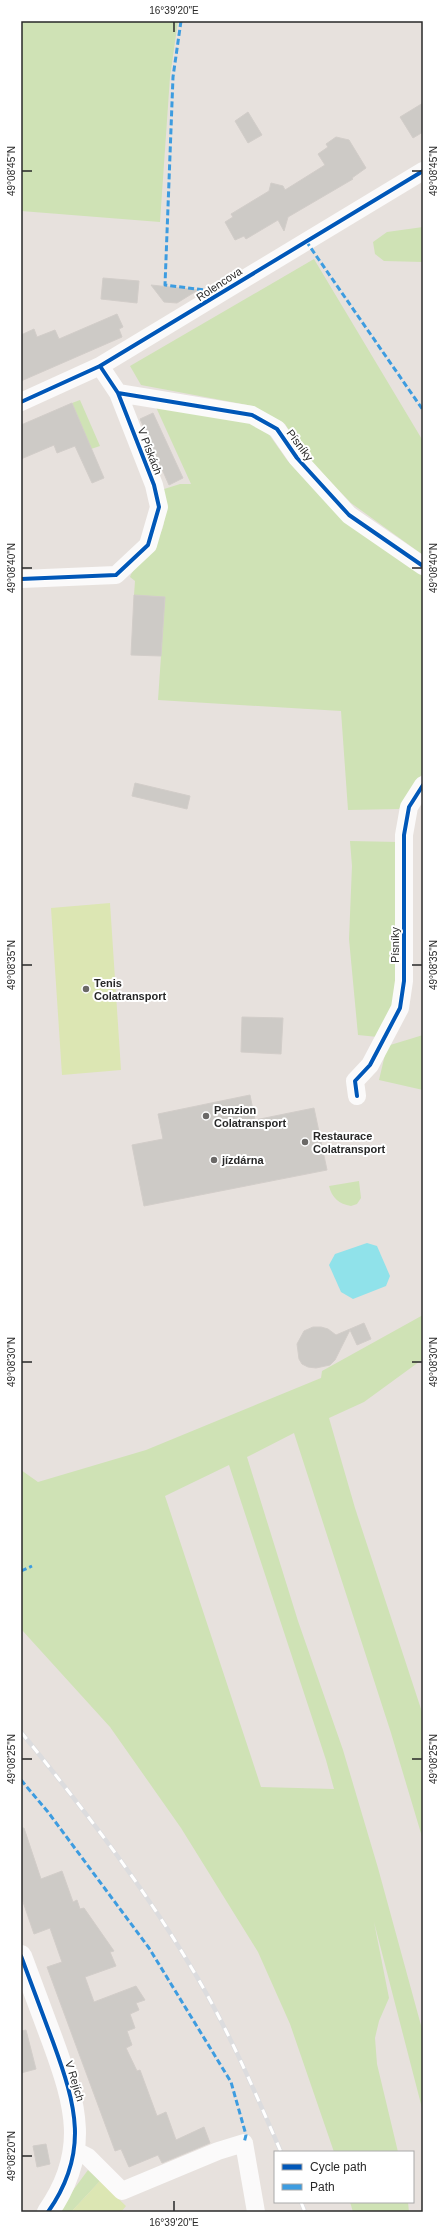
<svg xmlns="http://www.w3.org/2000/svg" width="444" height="2233" viewBox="0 0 444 2233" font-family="Arial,sans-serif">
  <rect width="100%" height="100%" fill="#e7e1dd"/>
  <path fill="#cfe2b5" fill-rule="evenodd" d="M 21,21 L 178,21 L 170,77 L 160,222 L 21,211 Z
    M 423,227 L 423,262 L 384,261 L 375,254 L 373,242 L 387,232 Z
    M 314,259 L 423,441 L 423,555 L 351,503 L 303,453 L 285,424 L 253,406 L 141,385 L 130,366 Z
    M 80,400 L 100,446 L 91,449 L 72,403 Z
    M 155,405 L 247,422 L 268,433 L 287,460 L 346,523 L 423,576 L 423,774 L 417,779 L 399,809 L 348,810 L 341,711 L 158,700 L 165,597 L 134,595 L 135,581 L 130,577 C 132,571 138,565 143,559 C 164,532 169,525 161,490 L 180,484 L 191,484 Z
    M 350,841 L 399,842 L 398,978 L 392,1014 L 378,1037 L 358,1035 L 349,939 L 352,866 Z
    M 423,1035 L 423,1090 L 379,1080 L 387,1046 Z
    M 359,1181 L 361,1198 L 357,1204 L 351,1206 C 339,1204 332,1198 329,1186 Z
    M 423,1315 L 423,1359 L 364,1402 L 329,1418 L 355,1508 L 423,1715 L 423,1840 L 391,1733 L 294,1433 L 247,1457 L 298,1621 L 343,1750 L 378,1868 L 422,2029 L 423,2112 L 374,1922 L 389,1998 L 379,2021 L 375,2038 L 377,2064 L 398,2152 L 334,2152 L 290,2024 L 258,1952 L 181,1828 L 110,1727 L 21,1629 L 21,1470 L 38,1482 L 146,1450 L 321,1378 L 322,1371 ZM 229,1465 L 326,1760 L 334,1789 L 261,1787 L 165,1496 Z
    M 88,2170 L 100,2181 L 71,2212 L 57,2212 Z
    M 350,2202 L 408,2202 L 409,2212 L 353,2212 Z"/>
  <path fill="#dce6b3" d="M 110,903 L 121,1070 L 62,1075 L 51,908 Z
    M 100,2181 L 126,2206 L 121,2212 L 71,2212 Z"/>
  <path fill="#90e2ea" d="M 367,1243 L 377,1246 L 390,1276 L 386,1286 L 353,1299 L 341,1292 L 329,1265 L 335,1254 Z"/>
  <path fill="#cdcac6" stroke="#d2cdc9" d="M 423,103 L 423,132 L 413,138 L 400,117 Z
    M 248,112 L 262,135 L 248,143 L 235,121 Z
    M 336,137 L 349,140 L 366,168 L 352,178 L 353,179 L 288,217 L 284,231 L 278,220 L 246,239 L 244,236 L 235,240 L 225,222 L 233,217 L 231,214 L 269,191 L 271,183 L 283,186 L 285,190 L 325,165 L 318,154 L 328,147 L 326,144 Z
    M 103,278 L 139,281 L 137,303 L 101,299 Z
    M 151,285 L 198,290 L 177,303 L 164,302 Z
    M 117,314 L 123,327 L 119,329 L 122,337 L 21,381 L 21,335 L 34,329 L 37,337 L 55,330 L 59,339 Z
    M 72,403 L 104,478 L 92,483 L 75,446 L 57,453 L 54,445 L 21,459 L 21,425 Z
    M 153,413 L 183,478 L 169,485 L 140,419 Z
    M 134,595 L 165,597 L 161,656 L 131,655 Z
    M 135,783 L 190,796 L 187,809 L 132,796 Z
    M 242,1017 L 283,1018 L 281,1054 L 241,1052 Z
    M 250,1095 L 255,1120 L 314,1108 L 327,1170 L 144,1206 L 132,1145 L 163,1139 L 158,1114 Z
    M 364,1323 L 371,1339 L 357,1345 L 350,1330 L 335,1360 L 330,1365 L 316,1368 L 308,1367 L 302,1364 L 299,1359 L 297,1344 L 304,1331 L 313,1327 L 321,1327 L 328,1329 L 336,1335 Z
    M 21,1828 L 24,1828 L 41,1879 L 62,1871 L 73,1902 L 77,1900 L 80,1909 L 84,1908 L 114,1951 L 110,1952 L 116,1966 L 85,1977 L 94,2002 L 136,1986 L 145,2000 L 136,2003 L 139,2010 L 130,2014 L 135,2028 L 127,2031 L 132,2045 L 126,2048 L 137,2071 L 140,2070 L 157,2116 L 166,2112 L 176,2140 L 204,2127 L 210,2143 L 162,2163 L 158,2155 L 129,2167 L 121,2149 L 115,2151 L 47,1967 L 62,1962 L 50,1928 L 34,1934 L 21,1896 Z
    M 26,2030 L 36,2069 L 21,2073 L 21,2031 Z
    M 46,2144 L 50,2164 L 37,2167 L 33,2146 Z"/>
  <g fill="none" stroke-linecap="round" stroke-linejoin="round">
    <path stroke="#fbfafa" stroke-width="18" d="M 100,366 L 118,393 L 252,415 L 277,429 L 297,458 L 349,515 L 423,566
      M 21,402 L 100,366 L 423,171
      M 21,579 L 116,575 L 148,545 L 159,507 L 154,485 L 118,393
      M 357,1096 L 355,1081 L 370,1065 L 400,1008 L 404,981 L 404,835 L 409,807 L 423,785
      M 74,2150 L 88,2157 L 122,2191 L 218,2151 L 244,2143 L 256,2212"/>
    <path stroke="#fbfafa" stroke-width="22" d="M 21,1956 C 32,1985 42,2013 53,2042 C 76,2105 90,2152 48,2212"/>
    <defs>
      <path id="rail" d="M 21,1732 C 81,1806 139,1880 188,1962 C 225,2022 253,2087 281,2152
        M 301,2202 L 305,2212"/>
    </defs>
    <use href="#rail" stroke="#dcdcde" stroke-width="4.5"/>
    <use href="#rail" stroke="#fff" stroke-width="3" stroke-dasharray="9" stroke-linecap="butt"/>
    <path stroke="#3d9ce0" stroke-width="3" stroke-dasharray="6 3" stroke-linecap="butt" d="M 181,21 L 173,77 L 165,285 L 220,292
      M 306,241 L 423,410
      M 21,1571 L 32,1566
      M 21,1780 L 48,1812 L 149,1948 L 231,2082 L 246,2135 L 244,2143"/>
    <defs>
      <path id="cycleway" d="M 100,366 L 118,393 L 252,415 L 277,429 L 297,458 L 349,515 L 423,566
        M 21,402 L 100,366 L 423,171
        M 21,579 L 116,575 L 148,545 L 159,507 L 154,485 L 118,393
        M 357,1096 L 355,1081 L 370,1065 L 400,1008 L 404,981 L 404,835 L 409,807 L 423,785
        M 21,1956 C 32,1985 42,2013 53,2042 C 76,2105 90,2152 48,2212"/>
    </defs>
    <use href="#cycleway" stroke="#fff" stroke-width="6"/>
    <use href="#cycleway" stroke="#0057b8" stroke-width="4"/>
  </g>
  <path fill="none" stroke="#282828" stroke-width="1.5" d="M 174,22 L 174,32M 22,171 L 32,171M 412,171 L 422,171M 22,568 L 32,568M 412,568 L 422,568M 22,965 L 32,965M 412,965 L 422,965M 22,1362 L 32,1362M 412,1362 L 422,1362M 22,1759 L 32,1759M 412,1759 L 422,1759M 22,2156 L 32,2156M 174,2201 L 174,2211"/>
  <g fill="#6b6967" stroke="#fff" stroke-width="1.5">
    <circle cx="86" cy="989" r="4"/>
    <circle cx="206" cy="1116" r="4"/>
    <circle cx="305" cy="1142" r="4"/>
    <circle cx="214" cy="1160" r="4"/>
  </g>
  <g text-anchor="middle" stroke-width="4" stroke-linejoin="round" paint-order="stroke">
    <g font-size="11" fill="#282828" stroke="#fff">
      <text transform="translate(219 284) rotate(-33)" y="4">Rolencova</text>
      <text transform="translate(300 445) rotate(53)" y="4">Písníky</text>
      <text transform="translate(150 451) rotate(69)" y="4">V Pískách</text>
      <text transform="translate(395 945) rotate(-90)" y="4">Písníky</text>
      <text transform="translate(75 2081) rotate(73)" y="4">V Rejích</text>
    </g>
    <g font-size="11" font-weight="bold" fill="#282828" stroke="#fff" text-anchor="start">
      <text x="94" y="987">Tenis<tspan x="94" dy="13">Colatransport</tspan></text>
      <text x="214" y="1114">Penzion<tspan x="214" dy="13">Colatransport</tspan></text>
      <text x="313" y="1140">Restaurace<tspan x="313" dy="13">Colatransport</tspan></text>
      <text x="222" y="1164">jízdárna</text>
    </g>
  </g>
  <rect width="444" height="2233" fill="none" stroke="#ffffff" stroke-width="44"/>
  <rect x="274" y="2151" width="140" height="52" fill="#ffffff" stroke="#a9a9a9"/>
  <rect x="282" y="2164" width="20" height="6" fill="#0057b8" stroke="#a9a9a9"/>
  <text x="310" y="2171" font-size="12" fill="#282828">Cycle path</text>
  <rect x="282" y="2184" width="20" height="6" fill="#3d9ce0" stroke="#a9a9a9"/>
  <text x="310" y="2191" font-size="12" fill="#282828">Path</text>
  <rect x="22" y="22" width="400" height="2189" fill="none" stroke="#282828" stroke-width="1.5"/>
  <g font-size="10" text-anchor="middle" fill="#282828">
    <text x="174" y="14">16°39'20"E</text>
    <text transform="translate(11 171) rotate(-90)" y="4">49°08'45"N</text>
    <text transform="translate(433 171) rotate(-90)" y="4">49°08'45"N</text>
    <text transform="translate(11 568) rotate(-90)" y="4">49°08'40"N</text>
    <text transform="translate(433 568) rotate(-90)" y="4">49°08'40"N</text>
    <text transform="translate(11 965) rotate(-90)" y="4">49°08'35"N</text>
    <text transform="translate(433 965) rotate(-90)" y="4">49°08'35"N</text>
    <text transform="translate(11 1362) rotate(-90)" y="4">49°08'30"N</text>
    <text transform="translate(433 1362) rotate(-90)" y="4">49°08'30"N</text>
    <text transform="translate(11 1759) rotate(-90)" y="4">49°08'25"N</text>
    <text transform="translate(433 1759) rotate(-90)" y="4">49°08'25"N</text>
    <text transform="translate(11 2156) rotate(-90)" y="4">49°08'20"N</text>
    <text x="174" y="2226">16°39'20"E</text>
  </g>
</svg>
